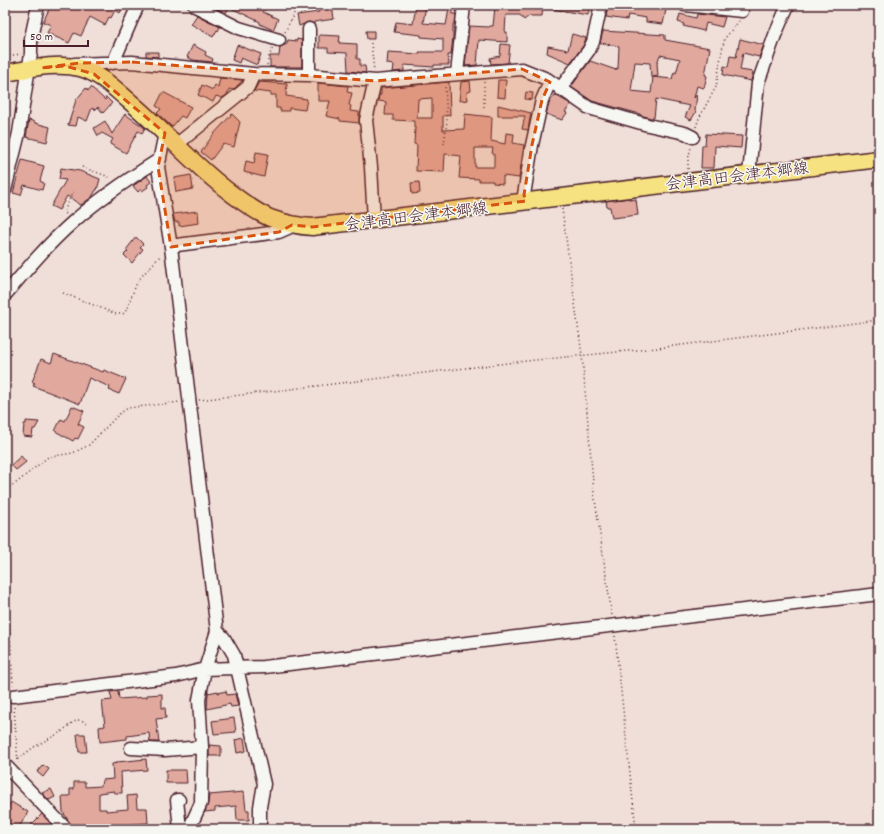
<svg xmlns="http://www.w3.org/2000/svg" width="884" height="834" viewBox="0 0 884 834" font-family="Dekko,'Klee One',sans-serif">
  <rect width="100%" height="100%" fill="#f0dfd8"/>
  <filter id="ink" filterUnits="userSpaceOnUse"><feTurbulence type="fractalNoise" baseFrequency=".025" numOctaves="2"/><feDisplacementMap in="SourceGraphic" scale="8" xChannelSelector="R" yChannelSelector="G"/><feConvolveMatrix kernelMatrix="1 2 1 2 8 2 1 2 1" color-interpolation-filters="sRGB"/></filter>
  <g filter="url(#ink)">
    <path fill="#e1a89d" stroke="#4a1f2b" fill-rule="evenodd" d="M 51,5 L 124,5 L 120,13 L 115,10 L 111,18 L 109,17 L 105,25 L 90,17 L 81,36 L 74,33 L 69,43 L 47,33 L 51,25 L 43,22 Z
      M 215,5 L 256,5 L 265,9 L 263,12 L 278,19 L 273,30 L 260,24 L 260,22 L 229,7 L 226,13 L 214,7 Z
      M 318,5 L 332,5 L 334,19 L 314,22 L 314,24 L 309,22 L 299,26 L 297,15 L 319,12 Z
      M 416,5 L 426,5 L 423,23 L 446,25 L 449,9 L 452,9 L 452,14 L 456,14 L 455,24 L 453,24 L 453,37 L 451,55 L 448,55 L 449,65 L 434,65 L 434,67 L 404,65 L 404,71 L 393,72 L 394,65 L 387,64 L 388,52 L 420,54 L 419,52 L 443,52 L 443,39 L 421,37 L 421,35 L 394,32 L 396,22 L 413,24 Z
      M 511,5 L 543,5 L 542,16 L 529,16 L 524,20 L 520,15 L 506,15 L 505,32 L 507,32 L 507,42 L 479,40 L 477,65 L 465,66 L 469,26 L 489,27 L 490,26 L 493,26 L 495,7 L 511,8 Z
      M 552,5 L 590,5 L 588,15 L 552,9 Z
      M 608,5 L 649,7 L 666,10 L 663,24 L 646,22 L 646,18 L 628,15 L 627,20 L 606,17 Z
      M 680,14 L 696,18 L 697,14 L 725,17 L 722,27 L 706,23 L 704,31 L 683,26 L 684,24 L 678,22 Z
      M 197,15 L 220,27 L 218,31 L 217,30 L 213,37 L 191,24 Z
      M 366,31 L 374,31 L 374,39 L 367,39 Z
      M 603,31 L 665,35 L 665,40 L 710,48 L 705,75 L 707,76 L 704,88 L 697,86 L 694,98 L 697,94 L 695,111 L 696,112 L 691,120 L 685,117 L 690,106 L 656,99 L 654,118 L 651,118 L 640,115 L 640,114 L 592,101 L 571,87 L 590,61 L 616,70 L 616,68 L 618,69 L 619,46 L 600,43 ZM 660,55 L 680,59 L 676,73 L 674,72 L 672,79 L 653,77 L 658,76 L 657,63 ZM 635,62 L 650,63 L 651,77 L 653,77 L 651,93 L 631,91 Z
      M 572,34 L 586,38 L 583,46 L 570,63 L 547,53 L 548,46 L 568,50 Z
      M 319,35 L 340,36 L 339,43 L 357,44 L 357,59 L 360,59 L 360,66 L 365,66 L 366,73 L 348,71 L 347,53 L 328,52 L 328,48 L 319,48 Z
      M 297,39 L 302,40 L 302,67 L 270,67 L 270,56 L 279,56 L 280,47 L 287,44 L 288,40 L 297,41 Z
      M 740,39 L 764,45 L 759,57 L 743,53 L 740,70 L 753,72 L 751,81 L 723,75 L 724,66 L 728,67 L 730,56 L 736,57 Z
      M 501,44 L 510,45 L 508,63 L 491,64 L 490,58 L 500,56 Z
      M 193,45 L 206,52 L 205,55 L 213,59 L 212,62 L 193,60 L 187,57 Z
      M 237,45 L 261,54 L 257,65 L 241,58 L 239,63 L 232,60 Z
      M 146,52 L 158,52 L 158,57 L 146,56 Z
      M 220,78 L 243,80 L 233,90 L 229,89 L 227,95 L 222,98 L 216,96 L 213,102 L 198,95 L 202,85 L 213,90 L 215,85 L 218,87 Z
      M 498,80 L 506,80 L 505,98 L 497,97 Z
      M 470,81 L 471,91 L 467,92 L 468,100 L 459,101 L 461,82 Z
      M 259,82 L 287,84 L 286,96 L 307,99 L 305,110 L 289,108 L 289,111 L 280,111 L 280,108 L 276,108 L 276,95 L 271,95 L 271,93 L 254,91 Z
      M 449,82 L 450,115 L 443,116 L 443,130 L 464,129 L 465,114 L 492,117 L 491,141 L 505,144 L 506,133 L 514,134 L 513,143 L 524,145 L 519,178 L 503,176 L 503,184 L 493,183 L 493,181 L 479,181 L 479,179 L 459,178 L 461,156 L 445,154 L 444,172 L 416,171 L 417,145 L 414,144 L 415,127 L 414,127 L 414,121 L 393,120 L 393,115 L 385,115 L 386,102 L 378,101 L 379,95 L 381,95 L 381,88 ZM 432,98 L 432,118 L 417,118 L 418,99 ZM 475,148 L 493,148 L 492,153 L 494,154 L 494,167 L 475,167 Z
      M 318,83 L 348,86 L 347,92 L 352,93 L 349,105 L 351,106 L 350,111 L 359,112 L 359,123 L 340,121 L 340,119 L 326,116 L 330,101 L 318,101 Z
      M 91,87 L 105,100 L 106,97 L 112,103 L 103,113 L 98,107 L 95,110 L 92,108 L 87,121 L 78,117 L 76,126 L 68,125 L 76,100 L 86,88 L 88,91 Z
      M 163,92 L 191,107 L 185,118 L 181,116 L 172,127 L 157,113 L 161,109 L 156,106 Z
      M 526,92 L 533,93 L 532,100 L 525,99 Z
      M 555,95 L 571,104 L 565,112 L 567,113 L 562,120 L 546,114 L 550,101 Z
      M 498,105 L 531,113 L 528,130 L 522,129 L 525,116 L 498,116 Z
      M 125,114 L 145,128 L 142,133 L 138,131 L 126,153 L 110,144 L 113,139 L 102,133 L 98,136 L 94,128 L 105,121 L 112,134 Z
      M 232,114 L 240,122 L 234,147 L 223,144 L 211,160 L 201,152 L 213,135 Z
      M 29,120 L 35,122 L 35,123 L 50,127 L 47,142 L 26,137 Z
      M 706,134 L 742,136 L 741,148 L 715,146 L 714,168 L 701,168 L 702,145 L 705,145 Z
      M 256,152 L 268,154 L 264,177 L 244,172 L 246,161 L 254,163 Z
      M 22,160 L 44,166 L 40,181 L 44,183 L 42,190 L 24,185 L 21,195 L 13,193 Z
      M 61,168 L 80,171 L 100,179 L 97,190 L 96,190 L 92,197 L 81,205 L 67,196 L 59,210 L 51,206 L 66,180 L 59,179 Z
      M 191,175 L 193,189 L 176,192 L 174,178 Z
      M 147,176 L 151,182 L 147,185 L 148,187 L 142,191 L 141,189 L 138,192 L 133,186 Z
      M 419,182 L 420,193 L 412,194 L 411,183 Z
      M 630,198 L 630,200 L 636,199 L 638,215 L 612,218 L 610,207 L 607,207 L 606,201 Z
      M 198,211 L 199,223 L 179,226 L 179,222 L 175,222 L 173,214 Z
      M 136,237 L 143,244 L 140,247 L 143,249 L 132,263 L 124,255 L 128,251 L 126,250 Z
      M 54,354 L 103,372 L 104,370 L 126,379 L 119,394 L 109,390 L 110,387 L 89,378 L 80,404 L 33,386 L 35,383 L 32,382 L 41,359 L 51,363 Z
      M 72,406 L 84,411 L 78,424 L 84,427 L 78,439 L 75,438 L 73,441 L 55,431 L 61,419 L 65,421 Z
      M 26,421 L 39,422 L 35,429 L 33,429 L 32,437 L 23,436 L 24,424 L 26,424 Z
      M 21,456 L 26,462 L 16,470 L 11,465 Z
      M 118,691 L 119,699 L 147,697 L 147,695 L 162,694 L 162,708 L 165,708 L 166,718 L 156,719 L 159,742 L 150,742 L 149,733 L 127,736 L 127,739 L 100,742 L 99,727 L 105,726 L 102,701 L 112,700 L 110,692 Z
      M 218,691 L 218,693 L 226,691 L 227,695 L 235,694 L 238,706 L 231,707 L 230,704 L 207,709 L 208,693 Z
      M 234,718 L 236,732 L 214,734 L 212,721 Z
      M 77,734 L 85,734 L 87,752 L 79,752 Z
      M 244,738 L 246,751 L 237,753 L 235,740 Z
      M 209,745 L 221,746 L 221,756 L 209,756 Z
      M 146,759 L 147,770 L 121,772 L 122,793 L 114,793 L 114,791 L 99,793 L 99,809 L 106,809 L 106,811 L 128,809 L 127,796 L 136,795 L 137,808 L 147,808 L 148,823 L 106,826 L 106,829 L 73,828 L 63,812 L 62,796 L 70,796 L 70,789 L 74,789 L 74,782 L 85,782 L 85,787 L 101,786 L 102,780 L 113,779 L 112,764 L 117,763 L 117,762 Z
      M 43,765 L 49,769 L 43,777 L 37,772 Z
      M 166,770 L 186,770 L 187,783 L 166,783 Z
      M 51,789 L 55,797 L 49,800 L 42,793 Z
      M 244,792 L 246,810 L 249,810 L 249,820 L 237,820 L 236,806 L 215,808 L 215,811 L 205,812 L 208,803 L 209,795 Z
      M 11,802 L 28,812 L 18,829 L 5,829 L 5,812 Z
      M 42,814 L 56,829 L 35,829 L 31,825 Z"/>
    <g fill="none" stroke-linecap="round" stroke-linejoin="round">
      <defs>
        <path id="minor" d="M 685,5 L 742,11
          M 195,6 L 239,28 L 279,40
          M 113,63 L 138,5
          M 74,64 L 132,62 L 254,74 L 309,75 L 375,81 L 522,69 L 547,79 L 589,108 L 648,125 L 685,133 L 693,137
          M 457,74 L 464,5
          M 309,75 L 309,29
          M 560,89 L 589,50 L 593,42 L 601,5
          M 165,133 L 158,167 L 171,247
          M 176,145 L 248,87 L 254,74
          M 749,174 L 758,83 L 775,35 L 788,5
          M 5,190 L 19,133 L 31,53 L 31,38 L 38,5
          M 526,201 L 524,195 L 532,145 L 542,100 L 550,82
          M 374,220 L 371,167 L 366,120 L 375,81
          M 5,295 C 26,270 48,244 73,222 C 100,198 130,178 160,159
          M 217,631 L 224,638 L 234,655 L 264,784 L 260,807 L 260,829
          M 13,696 L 176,676 L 205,669 L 264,667 L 879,594
          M 131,748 L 165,750 L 202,747
          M 5,765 L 66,829
          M 179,800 L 177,800 L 180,829
          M 189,829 L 201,803 L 202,747 L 199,700 L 205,669 L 217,631 L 171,247 L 177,245 L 279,232 L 288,228 L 292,225"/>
        <path id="major" d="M 5,73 C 29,69 56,62 80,68 C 99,73 114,88 128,100 C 164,130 194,166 232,194 C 244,203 256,212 270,218 C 284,223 297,226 312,227 L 879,159"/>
      </defs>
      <use href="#minor" stroke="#4a1f2b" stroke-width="15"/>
      <use href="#major" stroke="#4a1f2b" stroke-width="19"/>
      <path stroke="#4a1f2b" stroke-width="1.5" stroke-dasharray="1 3" stroke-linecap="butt" d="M 5,20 L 8,5
        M 285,32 L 298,5
        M 371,43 L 374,71
        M 5,56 L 21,54
        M 267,65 L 269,56 L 273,48
        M 484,82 L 484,110
        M 696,127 L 699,118 L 716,87 L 722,50 L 725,38 L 739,21
        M 444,144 L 447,121 L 445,85
        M 82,167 L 112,178
        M 688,169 L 688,160 L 691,147
        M 562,209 L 582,355 L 594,493 L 612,616
        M 66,214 L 64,212 L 74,189
        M 63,293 L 116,314 L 122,314 L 125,313 L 136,285 L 141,277 L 161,255
        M 199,400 L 516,362 L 658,348 L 879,320
        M 5,488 L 15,484 L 48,457 L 73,453 L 89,445 L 119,414 L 128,408 L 180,402
        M 5,545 L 13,685
        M 615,636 L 636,829
        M 14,707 L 18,763
        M 18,759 L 34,747 L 61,732 L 72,723 L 78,720 L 83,721 L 88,724"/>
      <use href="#minor" stroke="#f6f6f2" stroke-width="12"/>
      <use href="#major" stroke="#f7e281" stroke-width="16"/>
    </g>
  </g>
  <path fill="#d8530f" fill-opacity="0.2" stroke="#d8530f" stroke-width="3" stroke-dasharray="8 5" stroke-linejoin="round" d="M 132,62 L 375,81 L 522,69 L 550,82 L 542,100 L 532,145 L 524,195 L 526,201 L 312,227 L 292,225 L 279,232 L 171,247 L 158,167 L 165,133 L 94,74 L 65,66 L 41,68 L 79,63 Z"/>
  <g text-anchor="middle" stroke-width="3" stroke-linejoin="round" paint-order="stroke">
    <g font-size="16" fill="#4a1f2b" stroke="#f6f6f2">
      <text transform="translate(737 175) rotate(-7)" y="6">会津高田会津本郷線</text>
      <text transform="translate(416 215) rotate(-7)" y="6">会津高田会津本郷線</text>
    </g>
  </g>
  <rect width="884" height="834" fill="none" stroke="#f6f6f2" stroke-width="20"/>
  <rect x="10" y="10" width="864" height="814" fill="none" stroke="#4a1f2b" stroke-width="1.5" filter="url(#ink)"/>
  <path d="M24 40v6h64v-6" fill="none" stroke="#4a1f2b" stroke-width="2"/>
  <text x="30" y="40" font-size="12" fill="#4a1f2b" stroke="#f6f6f2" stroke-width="3" paint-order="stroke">50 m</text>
</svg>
